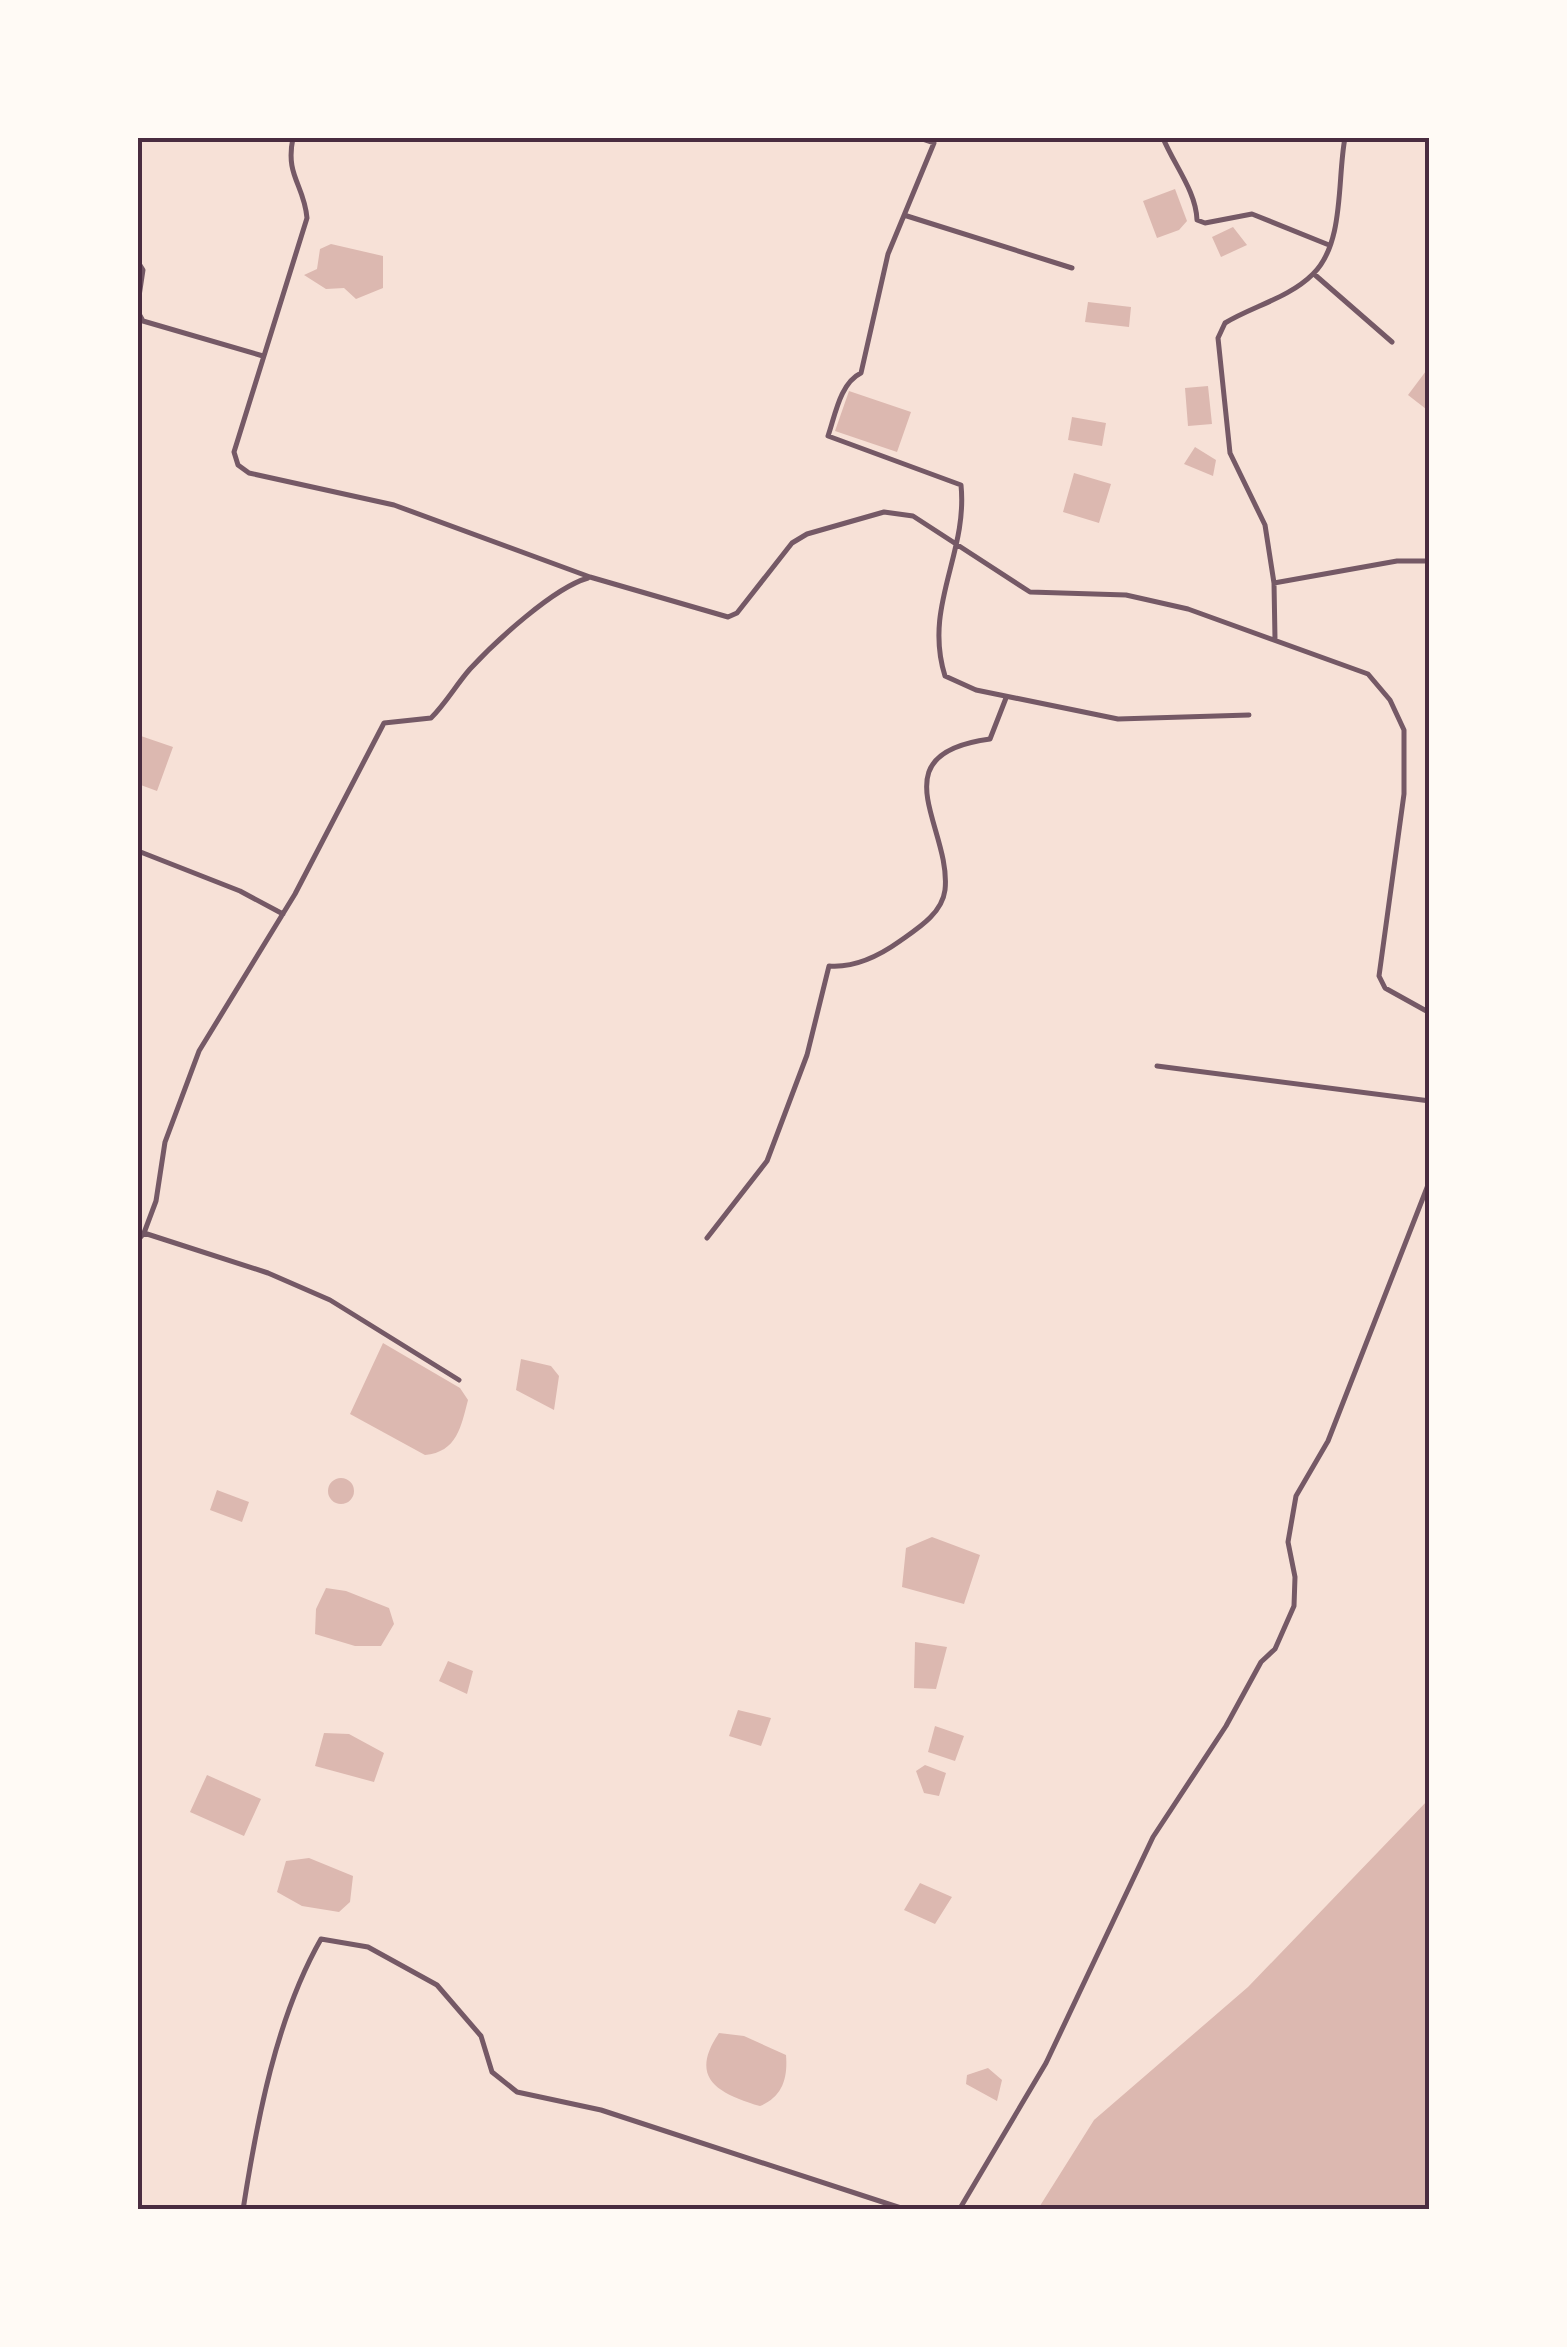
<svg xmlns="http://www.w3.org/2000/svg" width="1567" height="2347" viewBox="0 0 1567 2347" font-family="'Work Sans',sans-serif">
  <rect width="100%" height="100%" fill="#f7e1d7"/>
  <path fill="#dcb8b0" d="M 1175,189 L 1187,221 L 1179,230 L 1157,238 L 1143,201 Z
    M 1233,227 L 1247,245 L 1221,257 L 1212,237 Z
    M 331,244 L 383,256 L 383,288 L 356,299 L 344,288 L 326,289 L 304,275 L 317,269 L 320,249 Z
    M 1088,302 L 1131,307 L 1129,327 L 1085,322 Z
    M 1429,367 L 1429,404 L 1426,409 L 1408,395 Z
    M 1208,386 L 1212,424 L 1188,426 L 1185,388 Z
    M 849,391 L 911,412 L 897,452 L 835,431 Z
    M 1072,417 L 1106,423 L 1102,446 L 1068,440 Z
    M 1195,447 L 1216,460 L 1213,476 L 1184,464 Z
    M 1074,473 L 1111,484 L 1099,523 L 1063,512 Z
    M 138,735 L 173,747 L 157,791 L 138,784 Z
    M 383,1343 L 460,1388 L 468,1400 C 461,1427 457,1452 425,1455 L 350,1414 Z
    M 521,1359 L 551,1366 L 559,1376 L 554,1410 L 516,1390 Z
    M328 1491a13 13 0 1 1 26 0a13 13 0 1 1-26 0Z
    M 217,1490 L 249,1502 L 242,1522 L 210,1510 Z
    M 932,1537 L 980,1555 L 964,1604 L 902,1587 L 906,1548 Z
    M 326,1588 L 346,1591 L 389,1608 L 394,1624 L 381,1646 L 355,1646 L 315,1634 L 316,1609 Z
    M 915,1642 L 947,1647 L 936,1689 L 914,1688 Z
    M 448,1661 L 473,1671 L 467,1694 L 439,1681 Z
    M 738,1710 L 771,1718 L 761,1746 L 729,1736 Z
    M 935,1726 L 964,1736 L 955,1761 L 928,1752 Z
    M 324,1733 L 349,1734 L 384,1753 L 374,1782 L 315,1766 Z
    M 925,1765 L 946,1773 L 939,1796 L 924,1793 L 916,1771 Z
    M 207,1775 L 261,1799 L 244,1836 L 190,1812 Z
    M 1429,1799 L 1429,2209 L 1038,2209 L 1094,2120 L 1248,1987 Z
    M 309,1858 L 353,1876 L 350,1902 L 339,1912 L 302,1906 L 277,1892 L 286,1861 Z
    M 920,1883 L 952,1897 L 935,1924 L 904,1910 Z
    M 719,2033 L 744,2036 L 786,2055 C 788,2079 782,2097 760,2106 C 716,2093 689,2077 719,2033 Z
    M 988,2068 L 1002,2080 L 997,2101 L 966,2084 L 967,2075 Z"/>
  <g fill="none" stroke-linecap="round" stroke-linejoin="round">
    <path stroke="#755966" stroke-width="5" d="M 293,138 C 285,176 304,184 307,218 L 234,452 L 238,465 L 249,473 L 394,505 L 590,577 L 728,617 L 737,613 L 792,543 L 807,534 L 884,512 L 913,516 L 1030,592 L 1126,595 L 1188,609 L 1368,674 L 1390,700 L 1404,730 L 1404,794 L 1379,976 L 1385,988 L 1430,1013
      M 919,138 L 934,143 L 888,254 L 861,373 C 840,383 835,416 828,436 L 961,485 C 968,554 923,606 945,676 L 976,690 L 1118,719 L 1249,715
      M 1163,138 C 1174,165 1196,191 1197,220 L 1205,223 L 1252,214 L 1329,245
      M 907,216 L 1072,268
      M 138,262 L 143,270 L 138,303
      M 1314,274 L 1392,342
      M 138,312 L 143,321 L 263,356
      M 1274,583 L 1397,561 L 1430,561
      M 1275,639 L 1274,583 L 1265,525 L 1230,453 L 1218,338 L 1225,323 C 1253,306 1289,298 1313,274 C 1345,243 1337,178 1345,138
      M 138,851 L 240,891 L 283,914
      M 1157,1066 L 1430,1101
      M 144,1233 L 156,1201 L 165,1142 L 199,1051 L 295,894 L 384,723 L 431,718 C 446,703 456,685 470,669 C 495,642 553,588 588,578
      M 707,1238 L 767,1161 L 807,1055 L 829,966 C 854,968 879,956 900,941 C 917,929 942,914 945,890 C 952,828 876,754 990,739 L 1006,698
      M 138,1240 L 144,1233 L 268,1273 L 330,1300 L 459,1380
      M 243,2210 C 257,2120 276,2018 321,1939 L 368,1947 L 437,1985 L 481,2036 L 492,2072 L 517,2092 L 601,2110 L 907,2210
      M 959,2210 L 1046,2063 L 1153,1837 L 1226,1726 L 1261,1662 L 1275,1649 L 1294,1606 L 1295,1577 L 1288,1542 L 1296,1496 L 1328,1441 L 1430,1180"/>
  </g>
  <rect width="1567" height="2347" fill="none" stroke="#fffaf5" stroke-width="280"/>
  <rect x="140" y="140" width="1287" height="2067" fill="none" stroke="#4a2c40" stroke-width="4"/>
</svg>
